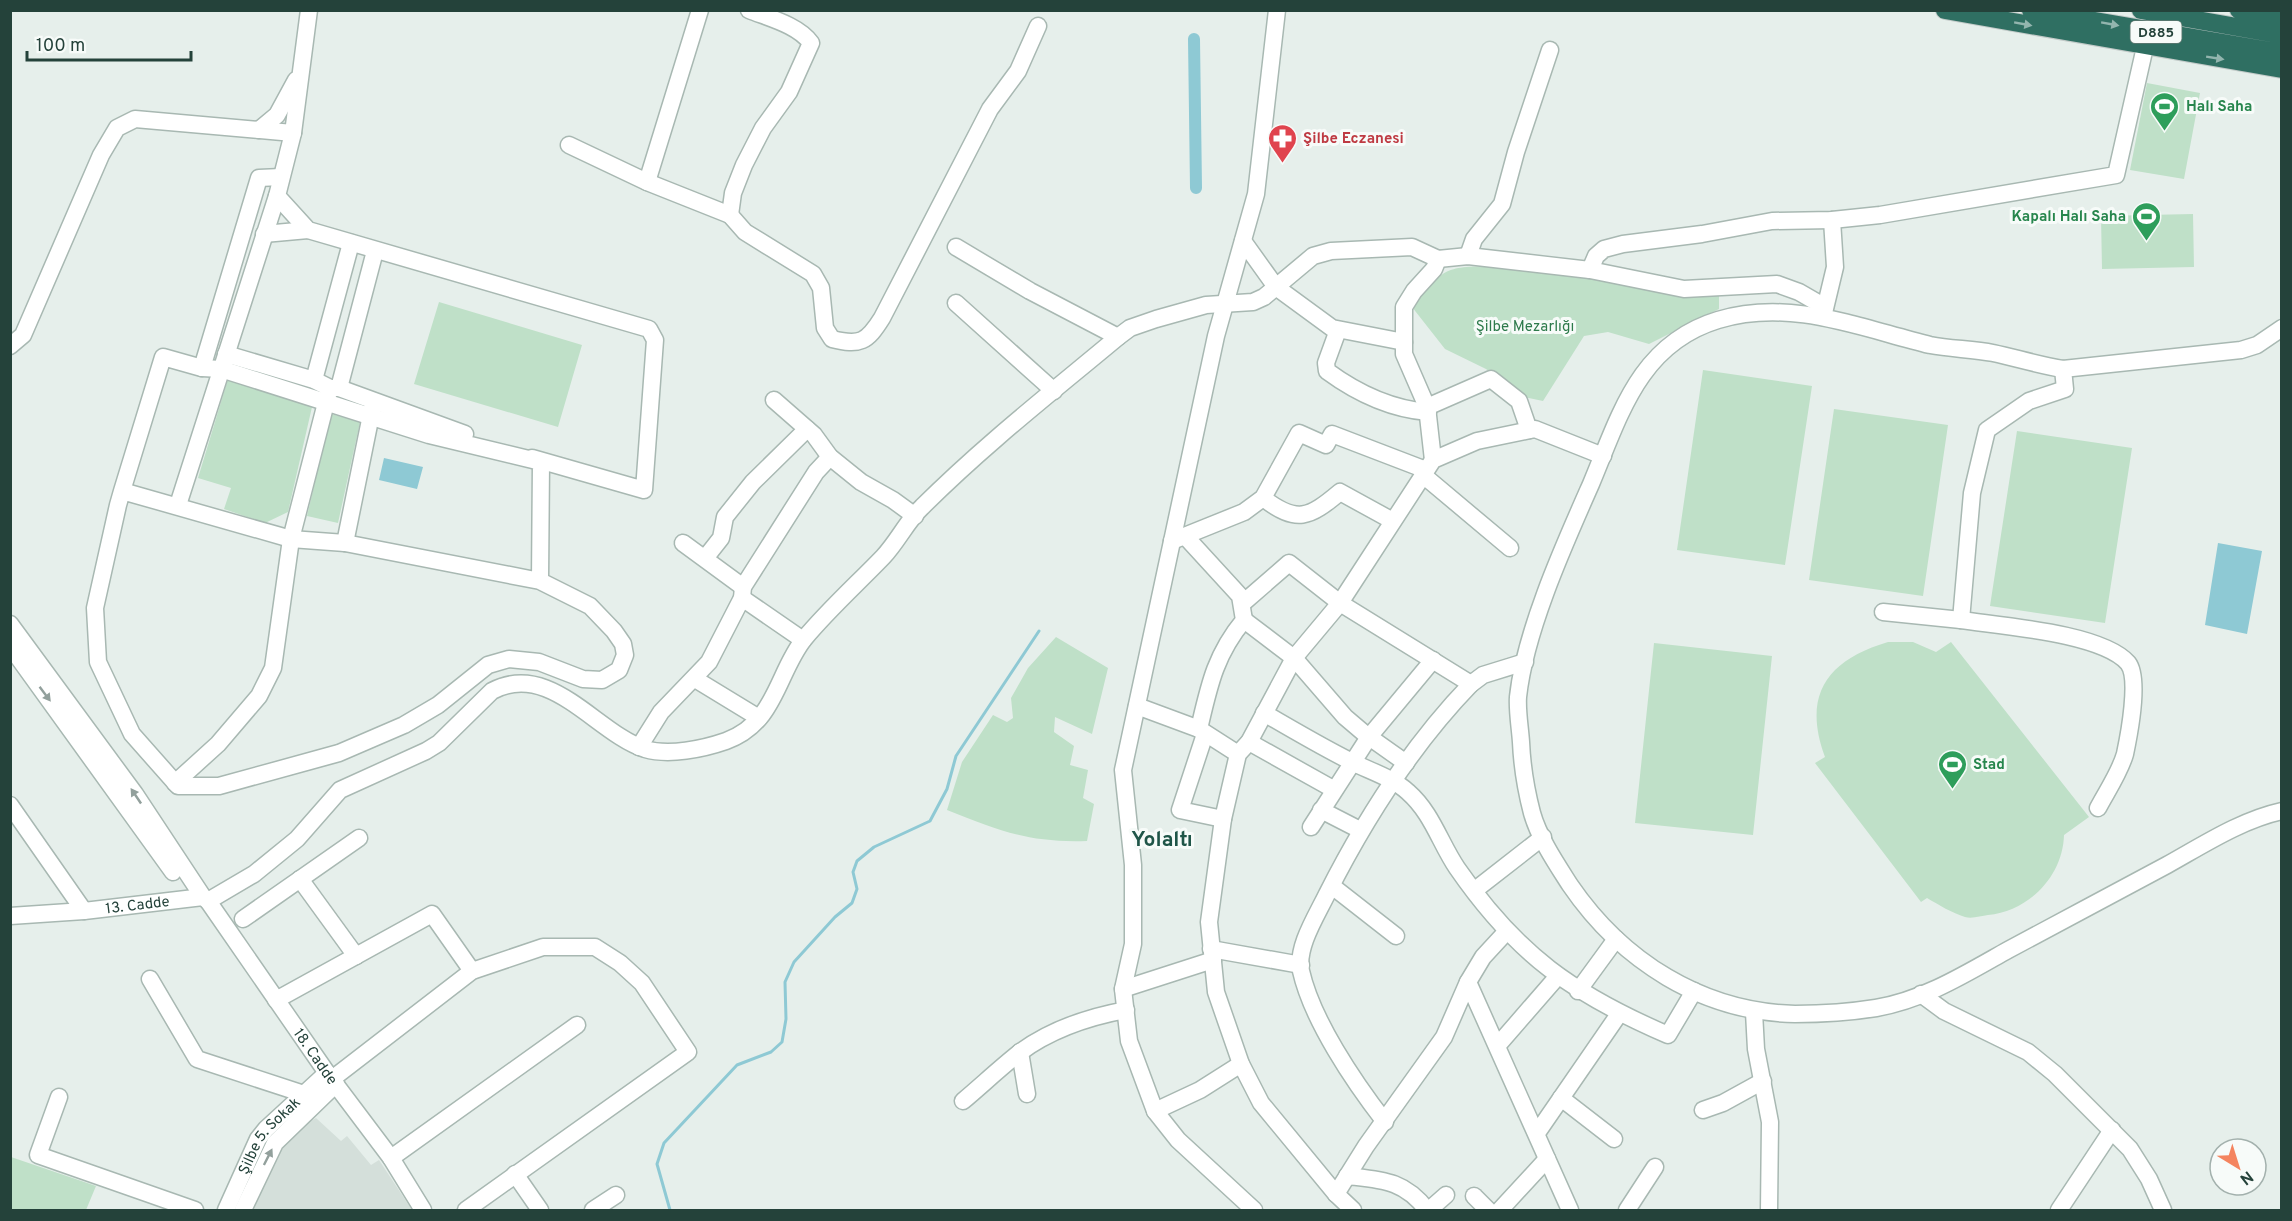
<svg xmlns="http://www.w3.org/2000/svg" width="2292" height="1221" viewBox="0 0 2292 1221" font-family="Overpass,sans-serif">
  <rect width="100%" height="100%" fill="#e6efeb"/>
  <path fill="#d4dfda" d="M 316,1118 L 341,1141 L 347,1136 L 371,1165 L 379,1160 L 412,1210 L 249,1210 L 276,1156 L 300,1127 Z"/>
  <path fill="#bfe0c8" d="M 2147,83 L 2200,93 L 2184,179 L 2130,170 Z
    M 2193,214 L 2194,267 L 2102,269 L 2101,216 Z
    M 1493,266 L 1719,295 L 1719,309 L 1649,344 L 1608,332 L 1584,336 L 1543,401 L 1524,397 L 1486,369 L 1445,349 L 1412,307 C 1445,268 1442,267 1493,266 Z
    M 439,302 L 582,345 L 558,427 L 414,384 Z
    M 1703,370 L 1812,386 L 1785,565 L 1677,550 Z
    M 228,379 L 312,407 L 288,512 L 265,523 L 224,509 L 231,488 L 198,478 Z
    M 1834,409 L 1948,425 L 1923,596 L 1809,580 Z
    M 331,414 L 360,422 L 338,523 L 307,516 Z
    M 2017,431 L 2132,448 L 2105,623 L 1990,606 Z
    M 1056,637 L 1108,668 L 1092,734 L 1055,717 L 1054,732 L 1074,746 L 1070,765 L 1088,770 L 1083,798 L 1094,804 L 1087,841 C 1029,843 1000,831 947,810 L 962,762 L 993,715 L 1007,722 L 1013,718 L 1011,698 L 1028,668 Z
    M 1888,642 L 1913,642 L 1936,652 L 1951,642 L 2089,817 L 2064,835 C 2063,876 2029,911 1988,915 C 1981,916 1972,919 1965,917 C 1952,913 1939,905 1927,898 L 1921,902 L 1815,763 L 1825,757 C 1802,695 1827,660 1888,642 Z
    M 1654,643 L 1772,656 L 1753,835 L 1635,823 Z
    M 11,1157 L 96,1186 L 86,1210 L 11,1210 Z"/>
  <path fill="#8ec9d4" d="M 384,458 L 423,467 L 417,489 L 379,480 Z
    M 2218,543 L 2262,551 L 2247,634 L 2205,625 Z"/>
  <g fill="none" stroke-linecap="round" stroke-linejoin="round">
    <path stroke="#8ec9d4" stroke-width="3" d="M 670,1210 L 657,1164 L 664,1143 L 737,1065 L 771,1052 L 782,1042 L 786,1019 L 785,982 L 794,962 L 835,917 L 852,903 L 857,889 L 853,872 L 857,861 L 874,847 L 930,821 L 947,789 L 956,756 L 1039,631"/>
    <path stroke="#8ec9d4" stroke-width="12" d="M 1194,39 L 1196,188"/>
    <defs>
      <g id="minor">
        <path d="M 309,10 L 293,133 L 277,196 L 308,230 L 649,329 L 655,340 L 644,490 L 532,458"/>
        <path d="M 259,130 L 277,115 L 296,80"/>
        <path d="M 569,145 L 647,182 L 730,215 L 733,193 L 744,165 L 763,128 L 789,92 L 811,43 C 798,25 769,18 749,10"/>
        <path d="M 647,182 L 700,10"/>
        <path d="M 730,215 L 745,232 L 813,274 L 821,288 L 825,328 L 832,339 C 860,346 867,342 882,318 L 990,109 L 1018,71 L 1038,26"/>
        <path d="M 264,234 L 308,230"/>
        <path d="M 1243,241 L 1276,287 L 1332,328 L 1404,342"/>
        <path d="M 956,247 L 1030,291 L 1118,337"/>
        <path d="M 1468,256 L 1474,239 L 1502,204 L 1516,152 L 1550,50"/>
        <path d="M 1438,259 L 1468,256 L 1590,270 L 1684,289 L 1777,284 L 1799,292 L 1825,307"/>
        <path d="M 1590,270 L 1596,256 L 1604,249 L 1623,244 L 1702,234 L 1772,221 L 1832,220 L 1880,215 L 2116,175 L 2145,47"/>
        <path d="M 956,303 L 1054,391"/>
        <path d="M 1823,317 L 1835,267 L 1832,220"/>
        <path d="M 1338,330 L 1326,363 L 1327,371 C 1357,393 1390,409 1428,412"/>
        <path d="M 10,346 L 23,335 L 101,155 L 117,128 L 135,119 L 293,133"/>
        <path d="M 226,354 L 314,380 L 330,388 L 339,388 L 465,434"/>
        <path d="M 202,368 L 259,178 L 281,177"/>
        <path d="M 2063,369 C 2039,365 2016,358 1993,353 C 1972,349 1951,349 1930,345 C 1860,328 1791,298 1718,320 C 1639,344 1620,415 1591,484 C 1564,545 1525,631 1518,697 C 1517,711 1520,727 1521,742 C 1522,765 1526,790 1532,813 C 1539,838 1556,863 1570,885 C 1622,961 1702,1012 1795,1014 C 1821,1014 1851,1012 1876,1008 C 1924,1000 1967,973 2008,950 C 2061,922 2114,893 2167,865 C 2203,845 2241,820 2282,811"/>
        <path d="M 314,380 L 351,243"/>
        <path d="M 339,388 L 375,251"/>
        <path d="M 774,400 L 814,435 L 830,457 L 861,482 L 893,500 L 915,516"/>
        <path d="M 1427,407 L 1491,379 L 1519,401 L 1529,430"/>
        <path d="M 1423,475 L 1510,548"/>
        <path d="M 122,491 L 291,539 L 345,543 L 540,581 L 590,606 L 614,631 L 623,644 L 625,655 L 619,670 L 602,680 L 583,679 L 539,662 L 509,659 L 488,665 L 438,705 L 404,725 L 339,753 L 219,786 L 178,786 L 132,734 L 98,662 L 95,608 L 118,505 L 122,491 L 163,357 L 202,368 L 221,369 L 429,435 L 541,462 L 540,581"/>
        <path d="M 1263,498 C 1297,524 1309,518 1340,492 L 1391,520"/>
        <path d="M 178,505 L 277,196"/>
        <path d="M 1185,536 L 1240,596 L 1244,620 C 1215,655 1209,686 1199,729"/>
        <path d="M 1172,541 L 1244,512 L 1263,498 L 1299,433 L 1326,445 L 1332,434 L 1426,470"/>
        <path d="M 345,543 L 373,405"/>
        <path d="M 683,543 L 743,587"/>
        <path d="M 706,557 L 721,538 L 725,517 L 753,482 L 807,429"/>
        <path d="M 742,598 L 803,640"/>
        <path d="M 1243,603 L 1289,563 L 1340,603 L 1471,684"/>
        <path d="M 1883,612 L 1961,620"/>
        <path d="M 1244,620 L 1294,658 L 1345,717 L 1365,734 L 1406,763"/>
        <path d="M 10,624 L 135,794 L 203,897"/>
        <path d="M 10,646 L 173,872"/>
        <path d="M 695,679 L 759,718"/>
        <path d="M 1137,706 L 1199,729 L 1238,754"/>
        <path d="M 1264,713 C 1293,730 1322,747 1352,762 C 1370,771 1393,778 1408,792 C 1432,813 1440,843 1457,868 C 1517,955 1573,994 1668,1035 L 1694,991"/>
        <path d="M 1205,734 L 1180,810 L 1223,819"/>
        <path d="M 1249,742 L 1333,789"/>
        <path d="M 639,747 L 661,712 L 709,662 L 742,598 L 743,587 L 816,472 L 830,457"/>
        <path d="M 175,783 L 218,744 L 259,696 L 273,668 L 291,539 L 328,395"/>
        <path d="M 10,805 L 84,911"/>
        <path d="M 2098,808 C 2107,791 2120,772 2125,754 C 2129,735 2140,678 2128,663 C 2102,633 2001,626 1961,620 L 1972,493 L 1987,430 L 2029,401 L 2065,389 L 2063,369 L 2241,350 L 2257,345 L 2282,328"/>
        <path d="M 1321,810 L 1360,830"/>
        <path d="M 1311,827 L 1369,737 L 1433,660"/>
        <path d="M 300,879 L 356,956"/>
        <path d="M 1332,886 L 1396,936"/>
        <path d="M 1475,890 L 1543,837"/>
        <path id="s1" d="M 208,901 L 327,1073 L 391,1158 L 423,1210"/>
        <path id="s2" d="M 10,916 L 84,911 L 203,897 L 208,901 L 254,874 L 297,839 L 340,790 L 426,751 L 439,743 L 492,691 C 550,660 596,733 645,749 C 669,756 703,749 726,741 C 776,723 777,673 804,639 C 828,610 857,584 883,557 C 898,541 907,521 922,507 C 983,446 1052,392 1118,337 L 1130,328 L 1156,319 L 1206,305 L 1253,302 L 1264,297 L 1313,256 L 1331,251 L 1412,247 L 1438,259 L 1434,269 L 1414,291 L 1404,307 L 1404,354 L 1427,407 L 1433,460"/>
        <path d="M 243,919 L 359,838"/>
        <path d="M 1211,949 L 1301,965"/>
        <path d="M 150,979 L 197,1059 L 304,1094"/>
        <path d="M 1468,982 L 1570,1210"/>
        <path d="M 1123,989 L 1213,960"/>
        <path d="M 1578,991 L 1616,939"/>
        <path d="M 1921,994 L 1944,1011 L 2028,1052 L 2055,1074 L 2130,1149 L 2149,1179 L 2163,1210"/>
        <path d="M 276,1000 L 432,914 L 472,971"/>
        <path d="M 1754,1012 L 1756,1049 L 1770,1122 L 1769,1210"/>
        <path d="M 1498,1045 L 1558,976"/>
        <path d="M 1020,1052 L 1027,1094"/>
        <path d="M 332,1079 L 472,971 L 543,947 L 595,947 L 620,963 L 642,983 L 688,1052 L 466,1210"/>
        <path d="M 59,1097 L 38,1155 L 195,1210"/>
        <path d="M 1561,1098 L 1614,1139"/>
        <path d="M 963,1101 C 982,1085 1000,1068 1019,1053 C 1050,1030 1088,1017 1126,1010"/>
        <path d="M 1703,1110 L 1723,1103 L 1763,1081"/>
        <path d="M 1155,1111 L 1200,1090 L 1241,1064"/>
        <path d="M 1385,1122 C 1354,1082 1312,1020 1301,971 C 1296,947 1317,915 1327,894 C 1365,819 1412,745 1471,684 L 1483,675 L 1525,662"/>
        <path d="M 1537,1133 L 1619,1014"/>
        <path d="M 391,1158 L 577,1025"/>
        <path d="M 515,1174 L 540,1210"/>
        <path d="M 1347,1176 C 1382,1180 1404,1180 1427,1210"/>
        <path d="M 1336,1194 L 1366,1146 L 1444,1037 L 1468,982 L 1483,957 L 1507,931"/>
        <path d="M 1474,1196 L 1488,1210"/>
        <path id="s3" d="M 226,1210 L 258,1139 L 266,1129 L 327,1073"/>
        <path d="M 243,1210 L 275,1143 L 336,1084"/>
        <path d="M 593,1210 L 616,1195"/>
        <path d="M 1254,1210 L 1178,1140 L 1155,1111 L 1129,1041 L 1123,989 L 1133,944 L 1133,865 L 1123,770 L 1216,336 L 1256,194 L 1277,10"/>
        <path d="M 1353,1210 L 1336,1194 L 1261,1103 L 1241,1064 L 1216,992 L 1209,922 L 1223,819 L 1238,754 L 1249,742 L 1294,658 L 1340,603 L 1433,460 L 1477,441 L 1535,429 L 1603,456"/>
        <path d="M 1429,1210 L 1446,1195"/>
        <path d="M 1500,1210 L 1547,1159"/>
        <path d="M 1627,1210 L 1655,1167"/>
        <path d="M 2059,1210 L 2112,1130"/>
      </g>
      <path id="highway" d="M 1945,10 L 2282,69
        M 2031,10 L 2282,53
        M 2141,10 L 2282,35
        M 2239,10 L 2282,18"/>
    </defs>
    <use href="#minor" stroke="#a8b8b2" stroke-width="19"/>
    <use href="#highway" stroke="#c2cac8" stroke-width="20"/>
    <use href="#minor" stroke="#fff" stroke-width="16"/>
    <use href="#highway" stroke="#2f6f62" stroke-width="18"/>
  </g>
  <defs><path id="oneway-solid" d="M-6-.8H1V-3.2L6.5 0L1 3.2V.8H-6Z" transform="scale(1.5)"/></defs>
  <g fill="#93b5ae">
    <use href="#oneway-solid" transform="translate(2023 24) rotate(10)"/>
    <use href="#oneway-solid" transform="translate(2110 24) rotate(10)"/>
    <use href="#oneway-solid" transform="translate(2215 58) rotate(9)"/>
  </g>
  <g fill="#92a09c">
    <use href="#oneway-solid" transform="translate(45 694) rotate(53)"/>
    <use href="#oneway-solid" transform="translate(136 796) rotate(-124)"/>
    <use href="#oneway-solid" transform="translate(268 1157) rotate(-63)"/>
  </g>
  <defs>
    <symbol id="stadium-pin" viewBox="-11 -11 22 30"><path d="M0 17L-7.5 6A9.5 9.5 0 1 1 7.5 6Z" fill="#2e9e5b" stroke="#f7fbf9"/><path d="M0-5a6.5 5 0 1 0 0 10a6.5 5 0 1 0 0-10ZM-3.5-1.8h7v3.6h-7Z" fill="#fff"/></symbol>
    <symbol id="pharmacy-pin" viewBox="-11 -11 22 30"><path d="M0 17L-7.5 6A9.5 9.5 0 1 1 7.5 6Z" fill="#e0444e" stroke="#f7fbf9"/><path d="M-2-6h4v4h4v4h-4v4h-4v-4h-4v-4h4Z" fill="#fff"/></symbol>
  </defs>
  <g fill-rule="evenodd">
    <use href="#stadium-pin" x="2148" y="90" width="33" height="45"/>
    <use href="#pharmacy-pin" x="1266" y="122" width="33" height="45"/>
    <use href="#stadium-pin" x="2130" y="200" width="33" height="45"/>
    <use href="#stadium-pin" x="1936" y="748" width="33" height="45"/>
  </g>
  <g text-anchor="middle" stroke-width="6" stroke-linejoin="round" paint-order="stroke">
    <rect fill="#f7fbf9" stroke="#637a73" stroke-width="1.5" x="2130.5" y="21" width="51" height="22" rx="4.5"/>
    <g font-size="14" font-weight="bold" fill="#24423a">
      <text x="2156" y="37">D885</text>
    </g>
    <g font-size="15" font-weight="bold" fill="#27864d" stroke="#f7fbf9" text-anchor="start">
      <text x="2186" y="111">Halı Saha</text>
      <text x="2126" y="221" text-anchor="end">Kapalı Halı Saha</text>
      <text x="1973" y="769">Stad</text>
    </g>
    <g font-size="15" font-weight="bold" fill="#be3a42" stroke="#f7fbf9" text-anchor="start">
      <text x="1303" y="143">Şilbe Eczanesi</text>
    </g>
    <g font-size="15" fill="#2d7a4b" stroke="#f7fbf9">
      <text x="1525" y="331">Şilbe Mezarlığı</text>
    </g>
    <g font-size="15" fill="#24423a" stroke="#f7fbf9">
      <text dy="5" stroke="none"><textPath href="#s2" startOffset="128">13. Cadde</textPath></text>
      <text dy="5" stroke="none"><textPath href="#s1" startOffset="189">18. Cadde</textPath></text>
      <text dy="5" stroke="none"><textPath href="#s3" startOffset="87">Şilbe 5. Sokak</textPath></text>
    </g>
    <g font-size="21" font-weight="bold" fill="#1f5548" stroke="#f7fbf9">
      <text x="1162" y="846">Yolaltı</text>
    </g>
  </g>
  <rect width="2292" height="1221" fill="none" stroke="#24423a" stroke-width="24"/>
  <g transform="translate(2238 1167) rotate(142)"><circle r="28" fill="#f7fbf9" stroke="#a3b1ad" stroke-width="1.5"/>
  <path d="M0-4.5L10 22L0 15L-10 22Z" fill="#f4845f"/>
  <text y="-9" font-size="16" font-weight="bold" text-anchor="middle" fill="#24423a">N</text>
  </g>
  <path d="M27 51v9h164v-9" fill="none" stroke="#24423a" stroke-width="3"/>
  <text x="36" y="51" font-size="18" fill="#24423a" stroke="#f7fbf9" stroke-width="4.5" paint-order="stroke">100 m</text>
</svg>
